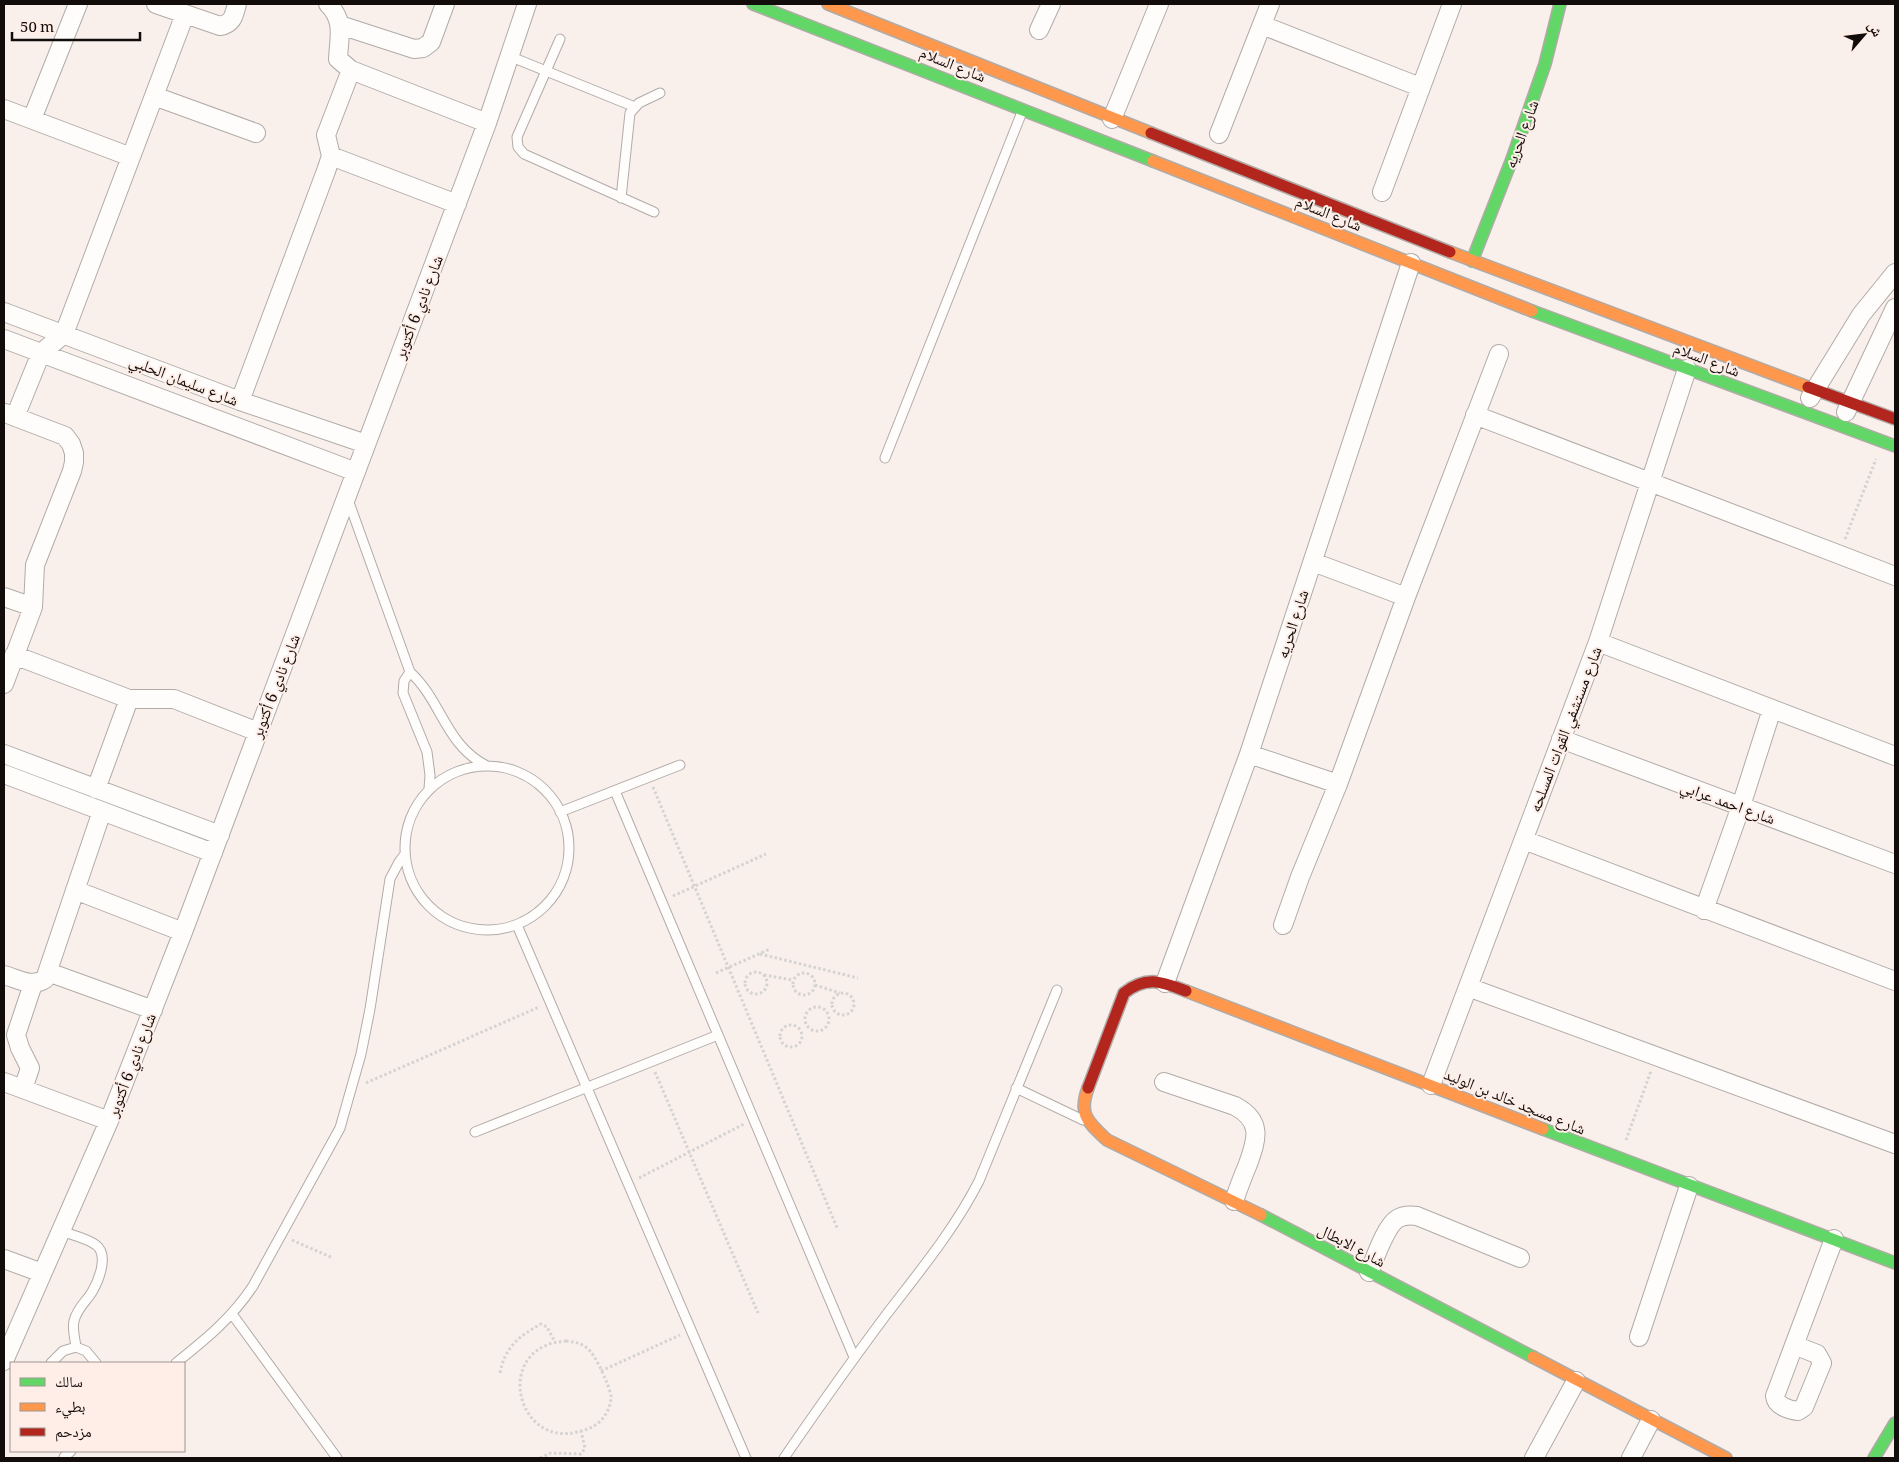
<svg xmlns="http://www.w3.org/2000/svg" width="1899" height="1462" viewBox="0 0 1899 1462" font-family="Georgia,'Noto Naskh Arabic',serif">
  <rect width="100%" height="100%" fill="#f9f0ec"/>
  <g fill="none" stroke-linecap="round" stroke-linejoin="round">
    <defs>
      <path id="lane" d="M 560,39 L 517,137 L 518,147 L 524,154 L 654,212
        M 509,56 L 635,107
        M 621,198 L 630,113 L 639,103 L 660,93
        M 885,458 L 1022,112
        M 347,497 L 410,672 C 442,701 445,745 487,766
        M 410,672 L 404,681 L 403,693 L 427,752 L 430,775 L 429,789
        M405 848a82 82 0 1 1 164 0a82 82 0 1 1-164 0Z
        M 615,791 L 854,1357
        M 560,812 L 680,765
        M 517,925 L 746,1458
        M 1016,1088 L 1083,1120
        M 475,1132 L 718,1035
        M 61,1231 C 72,1235 87,1238 96,1245 C 109,1255 99,1280 92,1292 C 86,1302 77,1308 74,1321 C 72,1330 75,1338 76,1347 L 86,1351 L 96,1363
        M 232,1314 L 337,1458
        M 51,1363 L 63,1351 L 76,1347
        M 176,1363 C 206,1339 232,1318 253,1286 L 340,1128 L 361,1054 L 370,1009 L 390,879 L 399,862 L 405,854
        M 64,1457 L 71,1451
        M 784,1458 C 817,1410 851,1362 886,1315 C 919,1272 954,1230 979,1181 L 1057,990"/>
      <path id="street" d="M 156,4 L 220,26 C 233,24 234,15 237,4
        M 328,4 C 345,21 339,37 338,59 L 351,70 L 487,123
        M 340,25 L 414,49 L 423,48 L 431,42 L 445,4
        M 1262,25 L 1420,87
        M 1039,30 L 1051,4
        M 154,96 L 256,133
        M 4,109 L 131,157
        M 32,119 L 78,4
        M 1112,119 L 1159,4
        M 1219,134 L 1270,4
        M 331,156 L 457,204
        M 1382,192 L 1452,4
        M 4,312 L 240,401 L 366,444
        M 4,339 L 356,472
        M 1810,398 L 1861,315 L 1895,273
        M 240,401 L 326,171 L 331,156 L 326,135 L 351,70
        M 1846,412 L 1895,308
        M 1475,415 L 1895,576
        M 15,417 L 41,353 L 64,334 L 185,14
        M 1313,562 L 1406,597
        M 4,597 L 33,607
        M 1598,642 L 1895,756
        M 14,655 L 129,699 L 174,699 L 258,732
        M 4,684 L 33,607 L 35,565 L 72,471 L 74,462 L 74,453 L 71,444 L 65,436 L 5,413
        M 1561,739 L 1895,864
        M 4,754 L 220,835
        M 1249,754 L 1338,784
        M 4,774 L 213,853
        M 96,789 L 129,699
        M 1524,840 L 1895,981
        M 75,890 L 183,932
        M 1704,910 L 1741,806 L 1772,709
        M 1283,925 L 1300,877 L 1338,784 L 1406,597 L 1499,354
        M 48,972 L 153,1010
        M 4,975 C 18,979 32,988 45,979 L 102,811
        M 1165,983 L 1249,754 L 1411,263
        M 1468,987 L 1895,1144
        M 4,1082 L 109,1121
        M 1164,1082 L 1235,1106 C 1263,1121 1257,1139 1248,1164 C 1243,1176 1238,1189 1234,1201
        M 1431,1085 L 1598,642 L 1687,369
        M 23,1089 L 30,1068 L 20,1048 L 16,1035 L 33,984
        M 4,1259 L 42,1273
        M 1369,1272 C 1375,1259 1385,1227 1397,1219 C 1403,1215 1410,1215 1417,1216 L 1520,1258
        M 1639,1337 L 1689,1186
        M 1794,1345 L 1817,1354 L 1822,1363 L 1804,1407 L 1798,1411 C 1789,1410 1776,1406 1775,1396 L 1834,1239
        M 4,1361 L 109,1121 L 183,932 L 487,123 L 527,4
        M 1534,1458 L 1576,1381
        M 1631,1458 L 1651,1420"/>
      <path id="fast" d="M 753,4 L 1153,161
        M 1472,261 L 1512,159 L 1545,64 L 1560,4
        M 1532,311 L 1895,446
        M 1543,1129 L 1895,1263
        M 1261,1215 L 1533,1357
        M 1874,1458 L 1895,1423"/>
      <path id="slow" d="M 828,4 L 1151,133
        M 1153,161 L 1532,311
        M 1450,252 L 1808,387
        M 1186,991 L 1543,1129
        M 1088,1088 C 1078,1115 1088,1122 1107,1140 L 1261,1215
        M 1533,1357 L 1726,1458"/>
      <path id="jam" d="M 1151,133 L 1450,252
        M 1808,387 L 1895,419
        M 1088,1088 L 1124,993 C 1147,975 1162,982 1186,991"/>
    </defs>
    <use href="#lane" stroke="#b1aba7" stroke-width="11"/>
    <use href="#street" stroke="#b1aba7" stroke-width="20"/>
    <use href="#fast" stroke="#b1aba7" stroke-width="14"/>
    <use href="#slow" stroke="#b1aba7" stroke-width="14"/>
    <use href="#jam" stroke="#b1aba7" stroke-width="14"/>
    <path stroke="#d5d3d2" stroke-width="3" stroke-dasharray="2.5 2.5" stroke-linecap="butt" d="M 1845,539 L 1876,459
      M 653,787 L 838,1230
      M 673,896 L 766,854
      M 760,954 L 858,978
      M745 983a11 11 0 1 1 22 0a11 11 0 1 1-22 0Z
      M 716,973 L 770,949
      M793 984a11 11 0 1 1 22 0a11 11 0 1 1-22 0Z
      M 764,975 L 793,980
      M 815,985 L 840,993
      M832 1004a11 11 0 1 1 22 0a11 11 0 1 1-22 0Z
      M805 1019a12 12 0 1 1 24 0a12 12 0 1 1-24 0Z
      M780 1036a11 11 0 1 1 22 0a11 11 0 1 1-22 0Z
      M 655,1072 L 758,1313
      M 366,1083 L 539,1007
      M 1626,1140 L 1651,1071
      M 639,1178 L 744,1124
      M 292,1240 L 333,1258
      M 566,1341 C 574,1342 581,1343 587,1348 C 596,1355 609,1385 611,1396 C 611,1404 608,1412 603,1418 C 597,1426 587,1430 577,1432 C 522,1446 497,1365 547,1345 C 553,1342 560,1342 566,1341 Z
      M 601,1371 L 680,1335
      M 500,1373 C 505,1347 519,1336 541,1324 L 547,1327 L 555,1342
      M 540,1458 L 551,1453 L 581,1454 L 585,1448 L 581,1431"/>
    <use href="#lane" stroke="#fefdfc" stroke-width="9"/>
    <use href="#street" stroke="#fefdfc" stroke-width="18"/>
    <use href="#fast" stroke="#63d668" stroke-width="11"/>
    <use href="#slow" stroke="#ff974d" stroke-width="11"/>
    <use href="#jam" stroke="#b3261e" stroke-width="11"/>
  </g>
  <g text-anchor="middle" stroke-width="4" stroke-linejoin="round" paint-order="stroke">
    <g font-size="16" fill="#120d0b" stroke="#feeee7">
      <text transform="translate(953 64) rotate(22)" y="6">شارع السلام</text>
      <text transform="translate(1521 134) rotate(-70)" y="6">شارع الحريه</text>
      <text transform="translate(1329 213) rotate(22)" y="6">شارع السلام</text>
      <text transform="translate(418 307) rotate(-69)" y="6">شارع نادي 6 أكتوبر</text>
      <text transform="translate(1707 359) rotate(21)" y="6">شارع السلام</text>
      <text transform="translate(184 380) rotate(21)" y="6">شارع سليمان الحلبي</text>
      <text transform="translate(1292 624) rotate(-72)" y="6">شارع الحريه</text>
      <text transform="translate(275 686) rotate(-69)" y="6">شارع نادي 6 أكتوبر</text>
      <text transform="translate(1565 729) rotate(-69)" y="6">شارع مستشفي القوات المسلحه</text>
      <text transform="translate(1728 802) rotate(20)" y="6">شارع احمد عرابي</text>
      <text transform="translate(131 1065) rotate(-69)" y="6">شارع نادي 6 أكتوبر</text>
      <text transform="translate(1515 1101) rotate(22)" y="6">شارع مسجد خالد بن الوليد</text>
      <text transform="translate(1352 1245) rotate(28)" y="6">شارع الابطال</text>
    </g>
  </g>
  <rect width="1899" height="1462" fill="none" stroke="#120d0b" stroke-width="10"/>
  <rect x="10" y="1362" width="175" height="90" fill="#feeee7" stroke="#a0948f"/>
  <rect x="20" y="1378" width="25" height="8" fill="#63d668" stroke="#a0948f"/>
  <text x="55" y="1387" font-size="15" fill="#120d0b">سالك</text>
  <rect x="20" y="1403" width="25" height="8" fill="#ff974d" stroke="#a0948f"/>
  <text x="55" y="1412" font-size="15" fill="#120d0b">بطيء</text>
  <rect x="20" y="1428" width="25" height="8" fill="#b3261e" stroke="#a0948f"/>
  <text x="55" y="1437" font-size="15" fill="#120d0b">مزدحم</text>
  <g transform="translate(1864 35) rotate(62)" stroke="#feeee7" stroke-width="4" paint-order="stroke">
  <path d="M0-4L9 19L0 12L-9 19Z" fill="#120d0b"/>
  <text y="-8" font-size="14" font-weight="bold" text-anchor="middle" fill="#120d0b">ش</text>
  </g>
  <path d="M12 32v8h128v-8" fill="none" stroke="#120d0b" stroke-width="2.5"/>
  <text x="20" y="32" font-size="15" fill="#120d0b" stroke="#feeee7" stroke-width="4" paint-order="stroke">50 m</text>
</svg>
